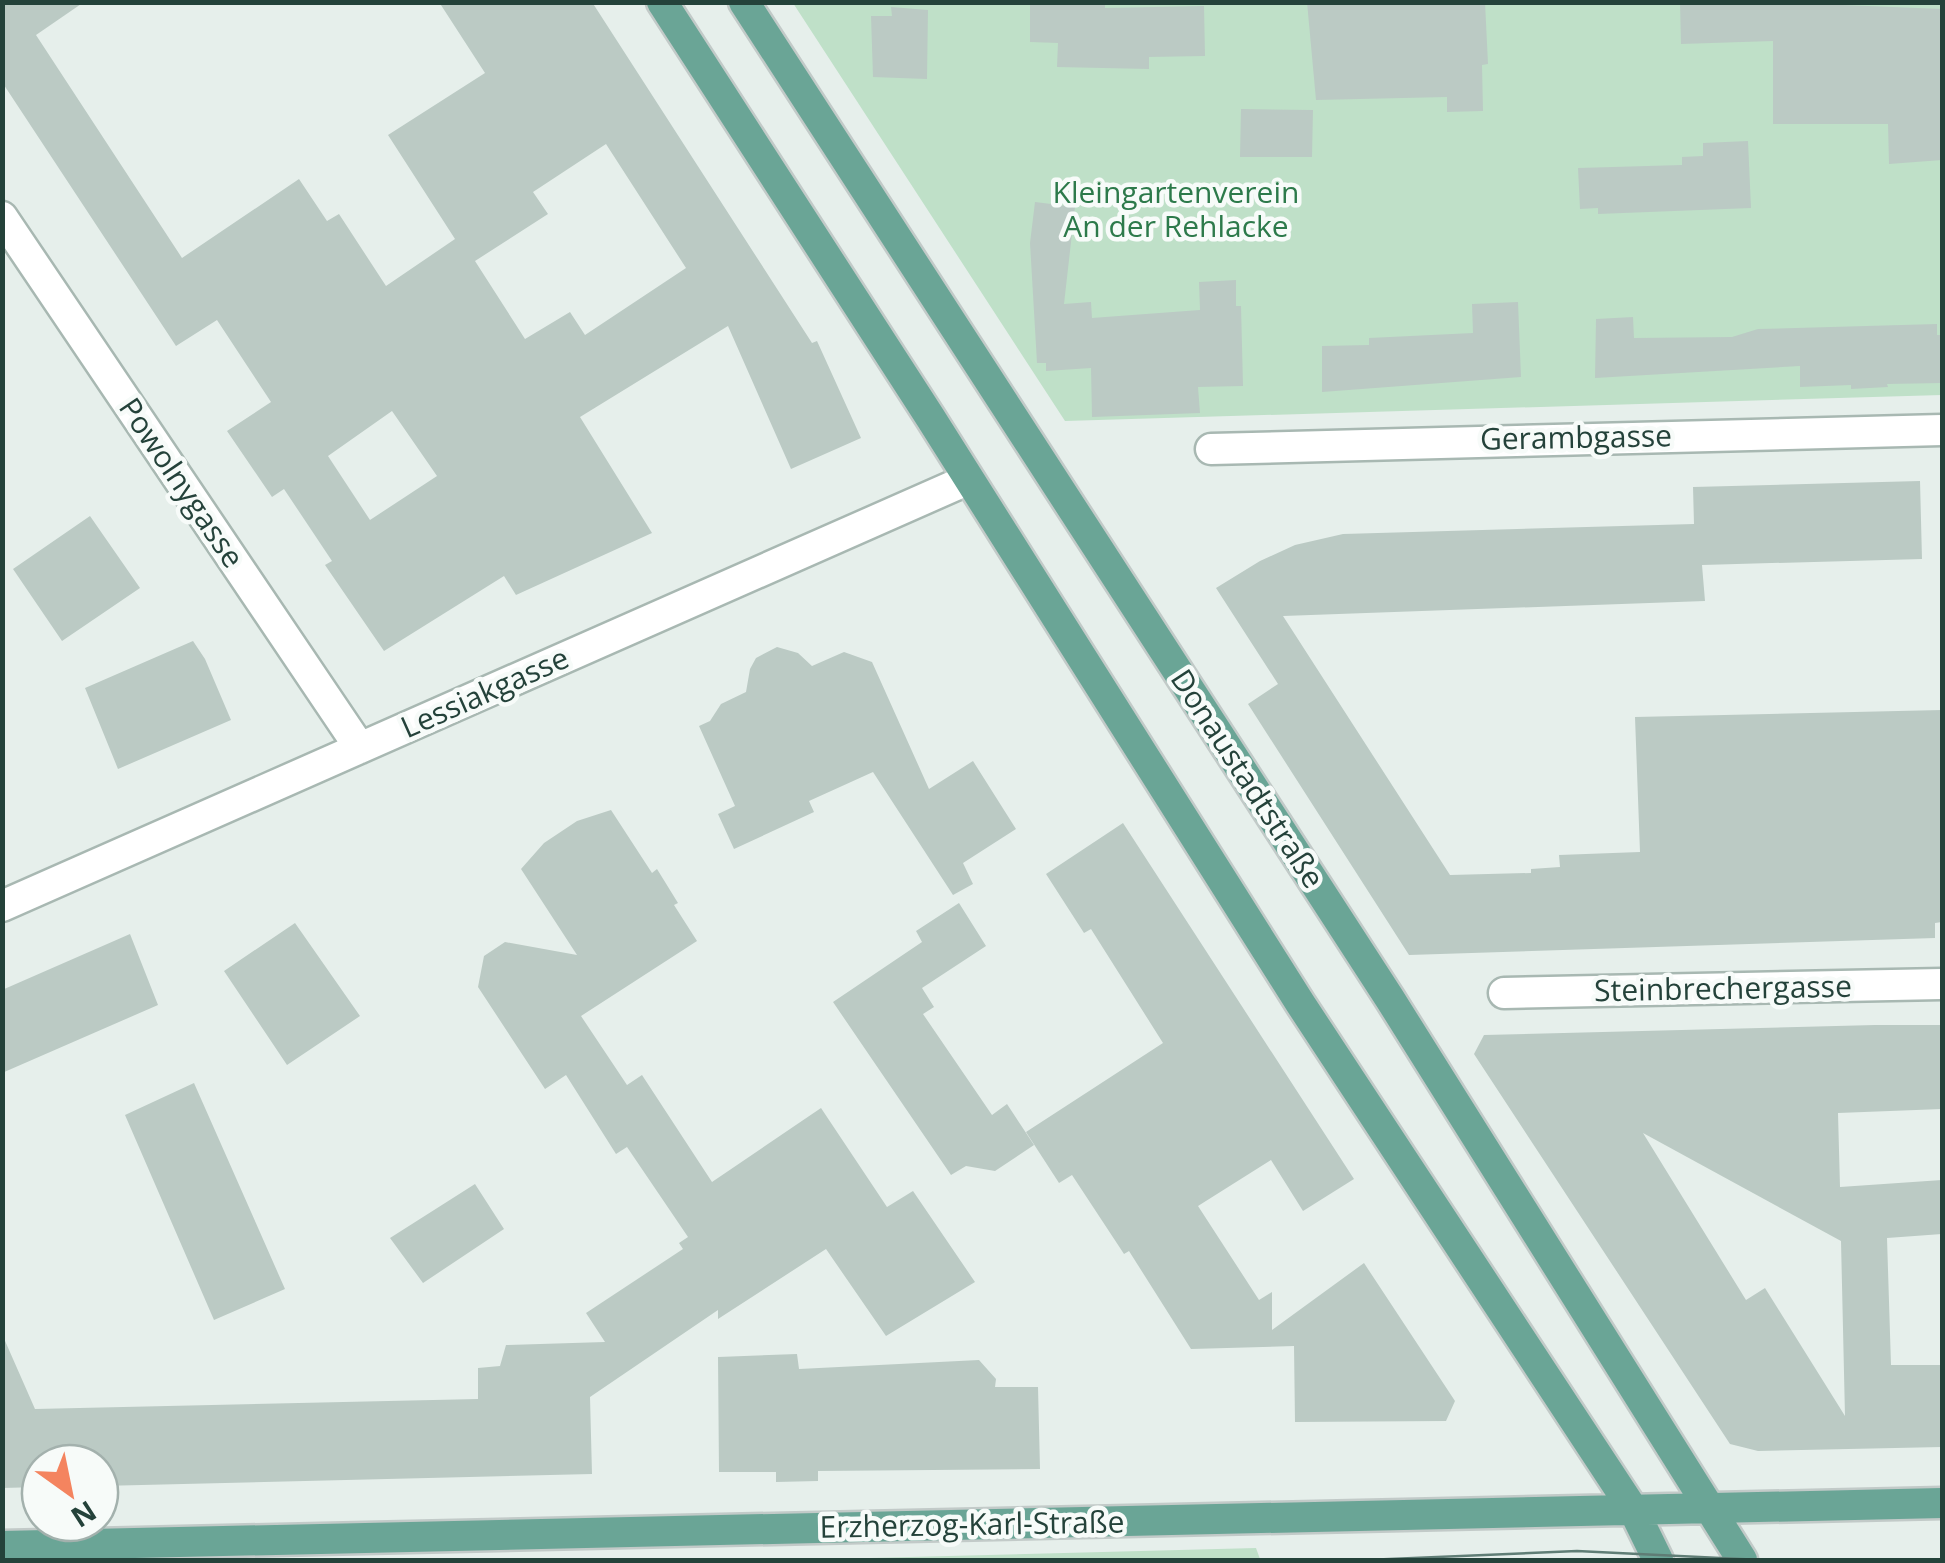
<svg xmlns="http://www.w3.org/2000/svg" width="1945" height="1563" viewBox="0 0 1945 1563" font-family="'Open Sans',sans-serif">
  <rect width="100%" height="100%" fill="#e6efeb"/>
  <path fill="#bfe0c8" d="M 793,3 L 1942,3 L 1942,395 L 1065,421 Z
    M 1256,1548 L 1260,1559 L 1247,1560 L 790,1560 Z"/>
  <path fill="#bbcac4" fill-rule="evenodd" d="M 2,2 L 84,2 L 36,35 L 182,258 L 299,179 L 327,221 L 339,214 L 386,286 L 455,239 L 388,135 L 485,73 L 439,2 L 592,2 L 812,343 L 817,341 L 861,438 L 791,469 L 728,326 L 580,417 L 652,533 L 516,595 L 504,576 L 384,651 L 325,565 L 332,561 L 284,489 L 272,497 L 227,431 L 271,402 L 217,320 L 176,346 L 2,82 ZM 606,144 L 686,268 L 585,335 L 570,312 L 525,339 L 475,261 L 548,214 L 533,192 ZM 392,411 L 437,476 L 370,520 L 328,456 Z
    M 1030,2 L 1105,2 L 1105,8 L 1204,6 L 1205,56 L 1149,57 L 1149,69 L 1057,67 L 1058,43 L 1030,42 Z
    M 1307,2 L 1485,2 L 1488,64 L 1482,65 L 1483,111 L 1447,112 L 1447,97 L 1316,100 Z
    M 1680,2 L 1843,2 L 1843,5 L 1942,9 L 1942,160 L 1889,164 L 1888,124 L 1773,124 L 1773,41 L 1681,44 Z
    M 891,7 L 928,10 L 927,79 L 873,77 L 871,16 L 892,16 Z
    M 1241,109 L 1313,110 L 1312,157 L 1240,157 Z
    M 1748,141 L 1751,208 L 1598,214 L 1598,208 L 1580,209 L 1578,168 L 1682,165 L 1682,157 L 1703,156 L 1703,143 Z
    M 1035,202 L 1075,207 L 1064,304 L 1091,302 L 1092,318 L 1200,310 L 1199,282 L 1236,280 L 1236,306 L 1241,306 L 1243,386 L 1198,387 L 1200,413 L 1092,417 L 1091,368 L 1046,371 L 1046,363 L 1037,363 L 1030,243 Z
    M 1518,302 L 1521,377 L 1322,392 L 1322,346 L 1369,345 L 1369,338 L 1473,333 L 1472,304 Z
    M 1633,317 L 1634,338 L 1732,337 L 1758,329 L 1937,324 L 1937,335 L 1942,335 L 1942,383 L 1887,384 L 1888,387 L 1851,389 L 1851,385 L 1800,387 L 1800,366 L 1595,378 L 1596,319 Z
    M 1920,481 L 1922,559 L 1702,565 L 1705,601 L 1283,616 L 1450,875 L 1531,873 L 1531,869 L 1560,867 L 1559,855 L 1640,852 L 1635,717 L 1942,710 L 1942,922 L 1935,923 L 1935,938 L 1409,955 L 1248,704 L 1278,684 L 1216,588 L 1260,561 L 1295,545 L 1343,534 L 1694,524 L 1693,487 Z
    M 90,516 L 140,588 L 62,641 L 13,569 Z
    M 193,641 L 205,659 L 231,720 L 118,769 L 85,688 Z
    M 777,647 L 798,653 L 812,666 L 844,652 L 872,662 L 929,789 L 973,761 L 1016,829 L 963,863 L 973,884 L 953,895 L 873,772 L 809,801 L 814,812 L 734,849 L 718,814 L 735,806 L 699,726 L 710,721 L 721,704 L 746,692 L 750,669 L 756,658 Z
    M 611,810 L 652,873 L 657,869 L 678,903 L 674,905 L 697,941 L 581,1016 L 627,1085 L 642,1075 L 712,1182 L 821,1108 L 887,1207 L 913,1191 L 975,1282 L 886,1336 L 826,1249 L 718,1319 L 718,1310 L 590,1397 L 592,1474 L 100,1486 L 100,1463 L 40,1463 L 40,1487 L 2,1488 L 2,1334 L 35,1409 L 478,1399 L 478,1368 L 500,1366 L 506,1345 L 605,1342 L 586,1313 L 683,1249 L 679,1243 L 688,1237 L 627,1147 L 616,1154 L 566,1075 L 545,1089 L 478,987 L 484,956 L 505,942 L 577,955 L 521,869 L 544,843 L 577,821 Z
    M 1123,823 L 1354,1179 L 1303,1211 L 1271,1160 L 1198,1206 L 1259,1300 L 1272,1292 L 1272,1330 L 1364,1263 L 1455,1401 L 1446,1421 L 1295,1422 L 1294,1346 L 1191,1349 L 1129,1251 L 1124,1254 L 1072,1175 L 1059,1183 L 1026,1132 L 1163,1043 L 1091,929 L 1084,933 L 1046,874 Z
    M 959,903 L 986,946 L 922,988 L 934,1007 L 923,1014 L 992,1115 L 1007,1104 L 1034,1145 L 995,1171 L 966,1166 L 951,1175 L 833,1002 L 922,942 L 916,931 Z
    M 295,923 L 360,1016 L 287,1065 L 224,971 Z
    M 130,934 L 158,1005 L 2,1073 L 2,990 Z
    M 1875,1025 L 1942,1025 L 1942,1109 L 1838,1113 L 1840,1187 L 1942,1180 L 1942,1234 L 1887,1238 L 1891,1365 L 1942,1365 L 1942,1447 L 1758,1451 L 1730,1444 L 1474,1054 L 1484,1035 ZM 1643,1133 L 1841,1241 L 1845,1416 L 1765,1288 L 1746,1300 Z
    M 194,1083 L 285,1289 L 214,1320 L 125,1115 Z
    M 475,1184 L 504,1229 L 423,1283 L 390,1238 Z
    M 797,1354 L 799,1369 L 979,1360 L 996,1379 L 995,1387 L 1038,1387 L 1040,1469 L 818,1471 L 818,1481 L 776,1482 L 776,1472 L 719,1472 L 718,1357 Z"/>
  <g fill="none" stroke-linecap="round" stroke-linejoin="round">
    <defs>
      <path id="minor" d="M 2,217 L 360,748
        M 1211,449 L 1942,430
        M 2,906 L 967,480
        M 1504,993 L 1942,984"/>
      <path id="major" d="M 662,2 L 930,417 L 1300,1003 L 1634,1511 L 1658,1560
        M 744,2 L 1390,999 L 1742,1560
        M 2,1546 L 1942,1503"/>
    </defs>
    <use href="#minor" stroke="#a8b8b2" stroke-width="35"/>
    <use href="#major" stroke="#c2cac8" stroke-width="35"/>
    <use href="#minor" stroke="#fff" stroke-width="30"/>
    <use href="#major" stroke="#6aa596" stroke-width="30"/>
    <path stroke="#5f7d75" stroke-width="2.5" d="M 1366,1560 L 1577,1551 L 1761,1560"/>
  </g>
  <g text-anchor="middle" stroke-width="9" stroke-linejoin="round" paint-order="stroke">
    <g font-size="30" fill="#2d7a4b" stroke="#f7fbf9">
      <text x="1176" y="203">Kleingartenverein<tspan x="1176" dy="34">An der Rehlacke</tspan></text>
    </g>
    <g font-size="30" fill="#24423a" stroke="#f7fbf9">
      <text transform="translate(1576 438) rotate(-1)" y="10">Gerambgasse</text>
      <text transform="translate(181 483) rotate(56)" y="10">Powolnygasse</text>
      <text transform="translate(485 693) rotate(-24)" y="10">Lessiakgasse</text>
      <text transform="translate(1247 779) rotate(57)" y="10">Donaustadtstraße</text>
      <text transform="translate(1723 989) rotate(-1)" y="10">Steinbrechergasse</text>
      <text transform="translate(972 1525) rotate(-1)" y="10">Erzherzog-Karl-Straße</text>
    </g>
  </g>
  <rect width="1945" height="1563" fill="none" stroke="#24423a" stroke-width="10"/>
  <g transform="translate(70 1493) rotate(147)"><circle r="48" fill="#f7fbf9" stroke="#a3b1ad" stroke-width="2.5"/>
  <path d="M0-8L18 38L0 25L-18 38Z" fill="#f4845f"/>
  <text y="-15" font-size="28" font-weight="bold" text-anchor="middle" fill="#24423a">N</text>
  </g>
</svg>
